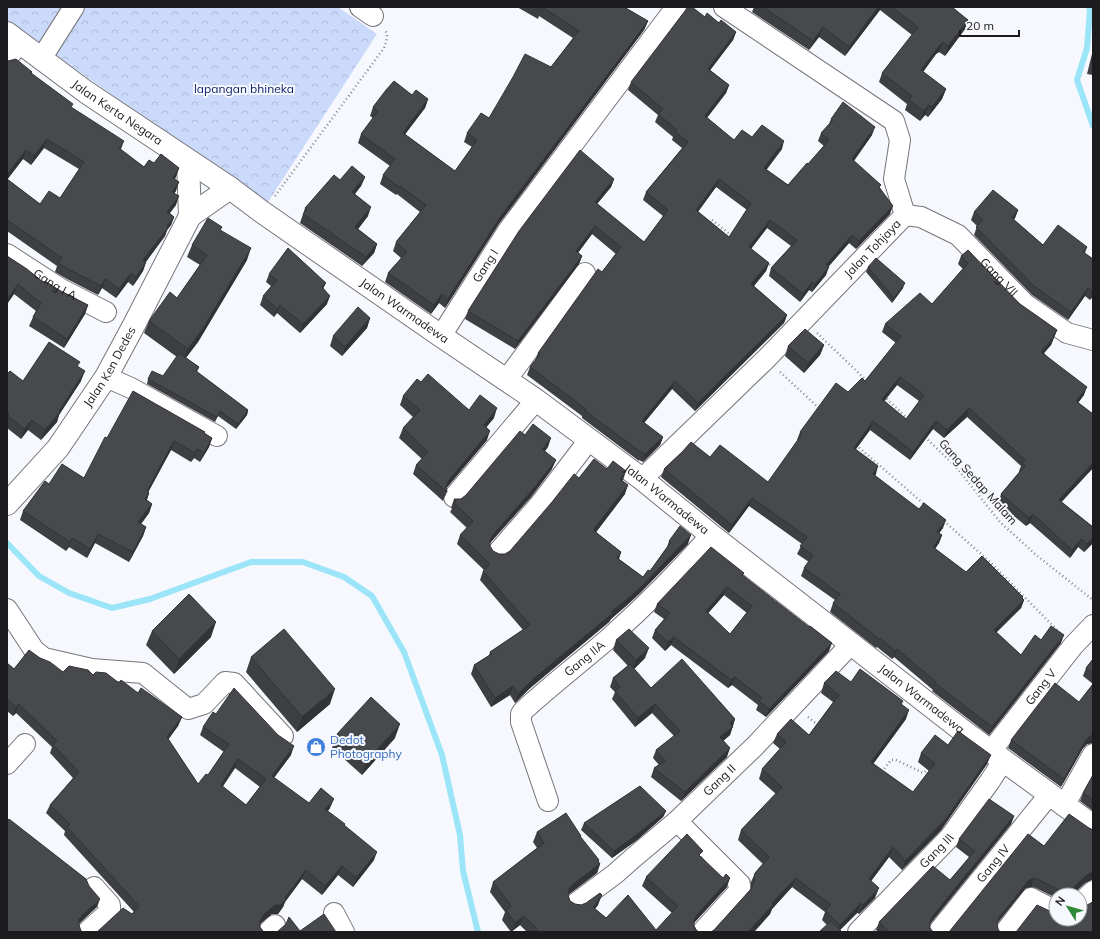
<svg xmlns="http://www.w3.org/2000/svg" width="1100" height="939" viewBox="0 0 1100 939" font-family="Mulish,sans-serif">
  <defs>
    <pattern id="forest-crowns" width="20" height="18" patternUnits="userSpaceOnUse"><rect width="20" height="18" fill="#cbdafb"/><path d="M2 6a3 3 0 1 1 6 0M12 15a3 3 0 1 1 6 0" fill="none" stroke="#aebad7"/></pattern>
  </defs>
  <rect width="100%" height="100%" fill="#f6f8fd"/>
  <path fill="url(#forest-crowns)" d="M 7,7 L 338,7 L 377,34 L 266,205 L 7,20 Z"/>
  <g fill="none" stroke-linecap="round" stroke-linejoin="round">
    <path stroke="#9ce5f9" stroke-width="6" d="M 1089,7 L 1090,10 L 1087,48 L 1077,80 L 1093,126
      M 7,543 L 39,576 L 69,593 L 112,608 L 150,599 L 251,562 L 303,562 L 344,577 L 372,596 L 404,652 L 442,755 L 460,835 L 463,871 L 478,932"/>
    <defs>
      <g id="minor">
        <path d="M 360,7 L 373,16"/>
        <path d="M 7,58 L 20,43"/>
        <path d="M 41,59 L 74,7"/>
        <path id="s1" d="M 905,215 L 921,217 L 958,235 L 1025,304 L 1067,333 L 1093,340"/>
        <path id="s2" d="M 7,254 L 61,289 L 106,312"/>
        <path id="s3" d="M 441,336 L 507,232 L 676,7"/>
        <path d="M 106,377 L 131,388 L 217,436"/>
        <path d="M 507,379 L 585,273"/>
        <path id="s4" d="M 642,479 L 766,359 L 905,215 L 894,179 L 900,140 L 894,121 L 724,7"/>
        <path d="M 454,497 L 536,400"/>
        <path d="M 498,552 L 540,504 L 589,440"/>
        <path d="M 7,609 L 34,650 L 44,658 L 92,669 L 143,673 L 188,709 L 204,704 L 225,682 L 234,683 L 283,736"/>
        <path id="s5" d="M 991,751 L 1073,646 L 1093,625"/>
        <path d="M 7,764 L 25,744"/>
        <path id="s6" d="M 548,801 L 521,722 L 521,714 L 523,711 C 550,686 580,663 608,639 C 645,606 679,572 711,535"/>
        <path d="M 1064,806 L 1093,754"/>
        <path d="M 677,821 L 740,884 L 740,888 L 739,891 L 702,932"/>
        <path id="s7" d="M 576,903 L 615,874 L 633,858 L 677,821 L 755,746 L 851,644"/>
        <path d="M 1080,903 L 1093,891"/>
        <path d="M 334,913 L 344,932"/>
        <path d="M 87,932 L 110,911 L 110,905 L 94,887"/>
        <path d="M 268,932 L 275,925"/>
        <path id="s8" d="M 858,932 L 950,837 L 990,781 L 1003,761"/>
        <path id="s9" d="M 938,932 L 1049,795"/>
        <path d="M 1005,932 L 1031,898 L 1056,911"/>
      </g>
      <g id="tertiary">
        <path id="s10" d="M 7,33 L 86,92 L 230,188 L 262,212 L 441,336 L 536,400 L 642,479 L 711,535 L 963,731 L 1093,826"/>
        <path d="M 188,162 L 190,216"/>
        <path id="s11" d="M 7,504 L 58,448 L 106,377 L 134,325 L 190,216 L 230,188"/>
      </g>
    </defs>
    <use href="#minor" stroke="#74767a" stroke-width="22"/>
    <use href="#tertiary" stroke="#74767a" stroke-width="24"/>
    <path stroke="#88898c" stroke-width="2.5" stroke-dasharray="1 3" stroke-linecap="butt" d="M 275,196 L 384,48 C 386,42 389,36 385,30
      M 712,220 L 732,236
      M 766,262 L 775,269
      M 817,333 L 868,382
      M 780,372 L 820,409
      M 884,396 L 909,420
      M 925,437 L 956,467 L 1000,522 L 1036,555 L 1093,600
      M 856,445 L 925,505
      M 944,521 L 990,562 L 1060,633
      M 808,717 L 819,726
      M 882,772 L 891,760 L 896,760 L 923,773 L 930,768"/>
    <use href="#minor" stroke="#fff" stroke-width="20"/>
    <use href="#tertiary" stroke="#fff" stroke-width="22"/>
  </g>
  <path fill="#3d3f42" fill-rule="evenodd" d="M 517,7 L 624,7 L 648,21 L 644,30 L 498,225 L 445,308 L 439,303 L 431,314 L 385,282 L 388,273 L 401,258 L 393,251 L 396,242 L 420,212 L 397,194 L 396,195 L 380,184 L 383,175 L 390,166 L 358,143 L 361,134 L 373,118 L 370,116 L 373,107 L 412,95 L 428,99 L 425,108 L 405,134 L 455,171 L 472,147 L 464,142 L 467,133 L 489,118 L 551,67 L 573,38 L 539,16 L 538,19 Z
    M 754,7 L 954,7 L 953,9 L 965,29 L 945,56 L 939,52 L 936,54 L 923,72 L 946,89 L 942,99 L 928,117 L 925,115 L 920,121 L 905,110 L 907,104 L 879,82 L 882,73 L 912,35 L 880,10 L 845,56 L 819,37 L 809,50 L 752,12 Z
    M 705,17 L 719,23 L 736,32 L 733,40 L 710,70 L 729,85 L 726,93 L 707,118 L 734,140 L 752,137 L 782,149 L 766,169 L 788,185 L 808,164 L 824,146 L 818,141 L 821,133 L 829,124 L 831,119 L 872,135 L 854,161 L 880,188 L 890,214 L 856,249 L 849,243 L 828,267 L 826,275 L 812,292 L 809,290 L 800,302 L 769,276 L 771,268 L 791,246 L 767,228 L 751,249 L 769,263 L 766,271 L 754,286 L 787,315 L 784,323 L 695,411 L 672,389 L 644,423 L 663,437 L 660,445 L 643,462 L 639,460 L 639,461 L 582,418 L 582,416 L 527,375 L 530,367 L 535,361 L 538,353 L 602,272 L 616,254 L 592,234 L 578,253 L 582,256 L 579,264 L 515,349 L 465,319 L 468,311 L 614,179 L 611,187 L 597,204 L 644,242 L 663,216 L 643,200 L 646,192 L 682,148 L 672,140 L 673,137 L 655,122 L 658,115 L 628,90 L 631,82 ZM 716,187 L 747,210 L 729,237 L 698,212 Z
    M 1093,50 L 1093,75 L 1087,74 Z
    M 7,60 L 31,73 L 121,150 L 144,167 L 154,163 L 179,168 L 175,179 L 176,191 L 174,193 L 176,205 L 170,213 L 174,217 L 171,225 L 167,230 L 165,236 L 146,262 L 143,271 L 133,286 L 128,282 L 116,298 L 102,288 L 98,295 L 67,279 L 55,272 L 57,266 L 7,231 ZM 44,148 L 79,169 L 60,198 L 40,204 L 7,179 L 23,159 L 31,165 Z
    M 365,177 L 361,186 L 355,194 L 368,216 L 358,229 L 377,244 L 374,253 L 362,266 L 300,223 L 305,208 L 340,180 Z
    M 1018,210 L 1015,218 L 1014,220 L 1043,245 L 1087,247 L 1085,253 L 1093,259 L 1093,296 L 1090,300 L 1085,296 L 1068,320 L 1032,295 L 974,235 L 977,226 L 971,220 L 974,212 Z
    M 221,230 L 247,260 L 198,342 L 186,358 L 199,367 L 197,372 L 248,410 L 247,415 L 236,429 L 218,416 L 215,422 L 147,384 L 148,379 L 163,376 L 177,357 L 144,333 L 149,321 L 177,298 L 200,265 L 187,257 L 192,245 Z
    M 7,256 L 44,283 L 88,305 L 85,314 L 64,348 L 29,326 L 33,317 L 36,311 L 14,294 L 7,304 Z
    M 961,256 L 1020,304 L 1057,330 L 1051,345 L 1044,353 L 1084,395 L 1078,403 L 1093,414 L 1093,468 L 1061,502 L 1093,527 L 1093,543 L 1084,552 L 1078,547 L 1070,558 L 1030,523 L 1026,526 L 998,503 L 1001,494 L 1019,472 L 1019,471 L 1021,466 L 967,417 L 944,438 L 933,429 L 910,460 L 870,430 L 855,450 L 876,474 L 875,476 L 943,528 L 939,533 L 942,535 L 939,543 L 935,549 L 966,572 L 1022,598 L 1024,600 L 1021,608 L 996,632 L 1021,655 L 1041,640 L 1061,643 L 989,735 L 932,691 L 933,690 L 894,657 L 892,659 L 877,647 L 876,648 L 830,612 L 833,603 L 835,600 L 801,576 L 804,568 L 809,562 L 797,554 L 802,544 L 749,506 L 729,533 L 661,477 L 664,469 L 682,452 L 710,457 L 768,482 L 798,441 L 797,440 L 800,432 L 848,392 L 865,381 L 896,343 L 882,332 L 885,324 L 932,304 L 963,269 L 958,264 ZM 897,385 L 919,401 L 906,419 L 884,401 Z
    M 868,267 L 903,288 L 892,303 L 866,272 Z
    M 269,274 L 323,289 L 327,304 L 300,333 L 277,313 L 274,317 L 260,305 L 263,296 L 271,286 L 266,282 Z
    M 370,318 L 367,328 L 342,356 L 330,346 L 333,336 Z
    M 824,345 L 820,355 L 804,373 L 785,356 L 788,346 Z
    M 78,367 L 81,381 L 59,415 L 57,422 L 41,440 L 28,430 L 21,439 L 7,428 L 7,374 L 23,381 Z
    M 421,382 L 469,410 L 494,418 L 486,427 L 487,440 L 446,488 L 447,492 L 443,501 L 413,474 L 416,465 L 422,459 L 399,438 L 403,428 L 413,417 L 400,405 L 403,396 Z
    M 205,432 L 205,434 L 212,438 L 209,447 L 200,462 L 194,458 L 191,462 L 171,450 L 148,492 L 149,493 L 147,500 L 152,504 L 149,513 L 141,524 L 146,527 L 143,536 L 129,562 L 95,543 L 87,558 L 69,547 L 66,551 L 20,520 L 23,511 L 49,484 L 84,478 L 107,438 Z
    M 548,447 L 545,451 L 552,469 L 531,497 L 490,543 L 490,546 L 493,551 L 499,554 L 505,554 L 510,551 L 579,478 L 622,481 L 625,494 L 596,532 L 621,552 L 619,559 L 643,577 L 650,571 L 667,547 L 669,541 L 688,544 L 640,593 L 626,606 L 611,619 L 609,622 L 529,689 L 515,703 L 510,695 L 491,707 L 471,674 L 474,665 L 489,655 L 490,652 L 523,630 L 480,580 L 483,571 L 484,570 L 457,544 L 460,535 L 467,528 L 450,512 L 452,509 L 451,508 L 454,499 L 461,499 Z
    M 743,575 L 829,651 L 766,717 L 756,710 L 758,705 L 732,685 L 728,688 L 671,645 L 665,651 L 652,638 L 655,630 L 664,619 L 654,612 L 657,604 ZM 724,595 L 747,613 L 730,634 L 708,613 Z
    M 152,631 L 211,637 L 174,674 L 146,645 Z
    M 616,640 L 645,658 L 634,669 L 651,688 L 735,719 L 730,735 L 723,741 L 727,757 L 681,801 L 651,777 L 654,768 L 659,765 L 653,758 L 656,750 L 674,736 L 652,713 L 635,727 L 612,699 L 615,692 L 610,687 L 613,678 L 628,666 L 613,650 Z
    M 251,657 L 330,704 L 297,732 L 246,672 Z
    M 40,658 L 63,672 L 93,675 L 119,683 L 138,693 L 182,717 L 178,726 L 168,740 L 198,784 L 208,775 L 224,752 L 200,735 L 203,727 L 216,714 L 291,755 L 274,778 L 309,803 L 330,808 L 328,811 L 344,826 L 374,860 L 353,887 L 338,875 L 322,895 L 302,879 L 285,902 L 283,907 L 278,914 L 132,914 L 134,912 L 64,835 L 65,831 L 46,813 L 50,805 L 73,778 L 50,753 L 52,747 L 16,713 L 13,716 L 7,711 L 7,663 L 14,669 ZM 235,768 L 260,787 L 246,805 L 222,786 Z
    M 1093,659 L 1093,684 L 1083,676 L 1086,668 Z
    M 851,682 L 902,704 L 906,719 L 873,764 L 913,792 L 929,771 L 918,762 L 921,753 L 948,745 L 987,764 L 941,830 L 902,870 L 889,857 L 871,881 L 875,898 L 859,914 L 857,913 L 840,930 L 827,925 L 822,920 L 825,912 L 792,887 L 772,909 L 770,914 L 754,932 L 711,932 L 714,930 L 751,889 L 751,882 L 755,873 L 763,864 L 738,840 L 741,830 L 776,794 L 759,779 L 762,769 L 780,749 L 773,743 L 777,734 L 809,735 L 833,702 L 821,693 L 824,683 Z
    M 1093,684 L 1093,743 L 1087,744 L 1083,748 L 1061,787 L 1008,748 L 1011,740 L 1079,702 Z
    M 337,734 L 395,738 L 362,775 L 332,748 Z
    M 1093,775 L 1093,811 L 1080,801 L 1083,793 Z
    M 666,811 L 663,817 L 637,840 L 612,858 L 581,830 L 584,823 Z
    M 1014,816 L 1011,824 L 930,924 L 930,928 L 933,932 L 878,932 L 876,930 L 879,922 L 950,880 L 969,857 L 956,847 L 959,839 Z
    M 1089,828 L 1093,830 L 1093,880 L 1091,880 L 1085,883 L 1072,895 L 1056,895 L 1056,898 L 1036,888 L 1031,887 L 1026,888 L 949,932 L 1044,846 Z
    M 537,832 L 581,836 L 580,837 L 600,864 L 597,873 L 568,895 L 570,901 L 575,904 L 581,905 L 598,905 L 595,909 L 606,918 L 656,930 L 672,913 L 642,886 L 646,877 L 701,856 L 727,887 L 694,923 L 694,926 L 697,931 L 700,932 L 527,932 L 520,925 L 511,932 L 502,920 L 505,912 L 490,892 L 493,882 L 537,848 L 533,842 Z"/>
  <path fill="#323336" d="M 878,7 L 881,7 L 880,10 L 845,56 L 849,47 Z
    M 968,20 L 965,29 L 945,56 L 948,46 Z
    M 648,21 L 644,30 L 498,225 L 445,308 L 448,299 L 501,216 Z
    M 823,27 L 819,37 L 809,50 L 813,41 Z
    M 736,32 L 733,40 L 705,77 L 708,69 Z
    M 943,42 L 939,52 L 936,54 L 917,80 L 921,70 L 940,45 Z
    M 729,85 L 726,93 L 702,124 L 705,116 Z
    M 946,89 L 942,99 L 928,117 L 932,107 Z
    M 428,99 L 425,108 L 400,141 L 403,133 Z
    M 929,105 L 925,115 L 920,121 L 924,111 Z
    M 875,127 L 872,135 L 849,167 L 852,159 Z
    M 47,139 L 44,148 L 31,165 L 34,156 Z
    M 124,141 L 121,149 L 115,157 L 119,148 Z
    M 784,141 L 782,149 L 762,176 L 764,168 Z
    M 26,150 L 23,159 L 7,180 L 7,175 Z
    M 179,168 L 176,177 L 170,186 L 173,178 Z
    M 365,177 L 361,186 L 349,201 L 352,192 Z
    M 614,179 L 611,187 L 592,210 L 595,202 Z
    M 719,179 L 716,187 L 693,218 L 696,210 Z
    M 179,182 L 176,191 L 169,200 L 172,192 Z
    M 179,196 L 176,205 L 164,220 L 167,212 Z
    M 893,206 L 890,214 L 856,249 L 859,241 Z
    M 371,207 L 368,216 L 352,237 L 355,227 Z
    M 1018,210 L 1015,218 L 1009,226 L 1012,218 Z
    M 174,217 L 171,225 L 167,230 L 165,236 L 140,269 L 143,260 Z
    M 770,220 L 767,228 L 746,255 L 749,247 Z
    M 595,226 L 592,234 L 573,259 L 576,251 Z
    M 852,235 L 849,243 L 823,273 L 826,265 Z
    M 377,244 L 374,253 L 362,266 L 366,257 Z
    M 251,248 L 247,260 L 198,342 L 183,361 L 188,349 Z
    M 582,256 L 579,264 L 515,349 L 518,341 Z
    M 146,262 L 143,271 L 133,286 L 136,277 Z
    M 769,263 L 766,271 L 749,292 L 751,284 Z
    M 829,267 L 826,275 L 812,292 L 815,284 Z
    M 131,273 L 128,282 L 116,298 L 119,289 Z
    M 105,279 L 102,288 L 98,295 L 101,286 Z
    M 812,282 L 809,290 L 800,302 L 803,294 Z
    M 326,283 L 322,291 L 322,287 Z
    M 905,283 L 903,288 L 892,303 L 894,298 Z
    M 18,284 L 14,294 L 7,304 L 7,300 Z
    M 1088,288 L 1085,296 L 1068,320 L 1071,312 Z
    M 1093,292 L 1093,296 L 1090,300 Z
    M 442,294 L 439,303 L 431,314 L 434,305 Z
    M 330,296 L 327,304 L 300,333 L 303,324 Z
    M 88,305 L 85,314 L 64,348 L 67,339 Z
    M 280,305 L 277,313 L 274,317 L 277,309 Z
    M 787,315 L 784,323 L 695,411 L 698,403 Z
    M 370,318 L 367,328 L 342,356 L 345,347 Z
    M 1057,330 L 1051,345 L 1038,360 L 1041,352 Z
    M 824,345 L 820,355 L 804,373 L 808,363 Z
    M 85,371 L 81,381 L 59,415 L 57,422 L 41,440 L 45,430 L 59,411 Z
    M 900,377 L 897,385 L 879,408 L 882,399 Z
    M 675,381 L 672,389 L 639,429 L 642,421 Z
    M 1087,387 L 1084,395 L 1073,409 L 1076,401 Z
    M 497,408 L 494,418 L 480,435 L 484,425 Z
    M 969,408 L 967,417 L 944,438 L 947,430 Z
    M 248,410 L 247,415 L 236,429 L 238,424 Z
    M 32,420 L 28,430 L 21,439 L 24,429 Z
    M 873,421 L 870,430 L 851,456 L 854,448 Z
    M 936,421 L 933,429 L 910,460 L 913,452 Z
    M 490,431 L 487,440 L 445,490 L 449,480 Z
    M 663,437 L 660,445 L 643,462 L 645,454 Z
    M 212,438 L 209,447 L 200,462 L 204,453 Z
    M 551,438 L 548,447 L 539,458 L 542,449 Z
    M 174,441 L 171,450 L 144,500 L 147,491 Z
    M 197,449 L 194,458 L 191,462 L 195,453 Z
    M 556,460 L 552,469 L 531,497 L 489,544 L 490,540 L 493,535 Z
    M 1093,463 L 1093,468 L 1056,508 L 1059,500 Z
    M 878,466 L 876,474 L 870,482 L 873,474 Z
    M 626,471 L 623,480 L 617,488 L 620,479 Z
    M 628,485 L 625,494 L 594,535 L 594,529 Z
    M 149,493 L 146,502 L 145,499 Z
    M 752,498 L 749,506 L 729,533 L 732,525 Z
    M 152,504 L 149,513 L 135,532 L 138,522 Z
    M 1033,514 L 1030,523 L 1026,526 L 1029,518 Z
    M 946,520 L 943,528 L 934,540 L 937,532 Z
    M 146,527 L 143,536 L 129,562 L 133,552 Z
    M 98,534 L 95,543 L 87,558 L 90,549 Z
    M 691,535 L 688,544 L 640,593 L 626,606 L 611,619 L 609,622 L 529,689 L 515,703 L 518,694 L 532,680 L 611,612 Z
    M 942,535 L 939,543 L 930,555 L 933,547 Z
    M 72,538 L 69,547 L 66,551 L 70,542 Z
    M 1093,538 L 1093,543 L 1084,552 L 1087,544 Z
    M 1081,539 L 1078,547 L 1070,558 L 1072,550 Z
    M 621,552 L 618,561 L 617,558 Z
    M 727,587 L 724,595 L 703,619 L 706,611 Z
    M 1023,597 L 1020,604 L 1024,600 L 1021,608 L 991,638 L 994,630 Z
    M 216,622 L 211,637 L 174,674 L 179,659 Z
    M 1064,635 L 1061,643 L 989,735 L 992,727 Z
    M 674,637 L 671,645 L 665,651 L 668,642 Z
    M 832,643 L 829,651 L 766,717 L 769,709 Z
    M 649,648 L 645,658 L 633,670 L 636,660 Z
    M 897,649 L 894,657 L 892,659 L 895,651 Z
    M 735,677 L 732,685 L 728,688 L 731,680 Z
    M 513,686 L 510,695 L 491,707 L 495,698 Z
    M 335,689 L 330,704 L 297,732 L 302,717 Z
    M 19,704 L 16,713 L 13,716 L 16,707 Z
    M 655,704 L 652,713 L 635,727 L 638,718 Z
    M 909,710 L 906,719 L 868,771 L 871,762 Z
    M 182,717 L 178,726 L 163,746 L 167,737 Z
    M 735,719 L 730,735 L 717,746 L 720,737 L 730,723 Z
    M 400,724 L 395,738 L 362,775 L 367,761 Z
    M 1093,735 L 1092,743 L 1087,744 L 1083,748 L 1061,787 L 1064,779 L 1086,740 L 1090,736 Z
    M 294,746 L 291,755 L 268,785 L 272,776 Z
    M 730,748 L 727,757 L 681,801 L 685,792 Z
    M 991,755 L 987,764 L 941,830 L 902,870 L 905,861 Z
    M 238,759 L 235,768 L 218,794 L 221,785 Z
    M 334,799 L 330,808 L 322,818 L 325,809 Z
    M 666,811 L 663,817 L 637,840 L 612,858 L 614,851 Z
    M 1014,816 L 1011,824 L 929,925 L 927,930 L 932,917 Z
    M 893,847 L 889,857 L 866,888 L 869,879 Z
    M 377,852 L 374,860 L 353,887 L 356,878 Z
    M 599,860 L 597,866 L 600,864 L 597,873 L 569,894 L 566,898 L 569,889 L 572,885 Z
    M 342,866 L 338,875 L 322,895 L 325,886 Z
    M 306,870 L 302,879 L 285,902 L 283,907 L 278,914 L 272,914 L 260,924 L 260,921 L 263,915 L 285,898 Z
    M 1093,872 L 1093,880 L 1091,880 L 1085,883 L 1072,895 L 1072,892 L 1075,886 L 1088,874 Z
    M 730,878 L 727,887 L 693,924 L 694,920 L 697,915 Z
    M 796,878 L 792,887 L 772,909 L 770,914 L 754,932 L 748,932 L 772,903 Z
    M 1034,878 L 1031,887 L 1026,888 L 996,925 L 999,917 L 1029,880 Z
    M 879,888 L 875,898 L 859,914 L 863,905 Z
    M 602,895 L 598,905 L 589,916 L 593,907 Z
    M 100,899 L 97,907 L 79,924 L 79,919 L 82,915 Z
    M 861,903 L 857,913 L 838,932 L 837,932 L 840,925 Z
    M 524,916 L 520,925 L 511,932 L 515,923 Z"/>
  <path fill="#47494d" stroke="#323336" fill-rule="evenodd" d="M 536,7 L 624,7 L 648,21 L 501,216 L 448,299 L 442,294 L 434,305 L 388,273 L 407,252 L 396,242 L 426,205 L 400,186 L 399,187 L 383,175 L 395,159 L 361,134 L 378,111 L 373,107 L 386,90 L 394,81 L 412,95 L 416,90 L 428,99 L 403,133 L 455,171 L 477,140 L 467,133 L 481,113 L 489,118 L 513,77 L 525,54 L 551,67 L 579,31 L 542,7 L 541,10 Z
    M 688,7 L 692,7 L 705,17 L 707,13 L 719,23 L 721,20 L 736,32 L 708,69 L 729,85 L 705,116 L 734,140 L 742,130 L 752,137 L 762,125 L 784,141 L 764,168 L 788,185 L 807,163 L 808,164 L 829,140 L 821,133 L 833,120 L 831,119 L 843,102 L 875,127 L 852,159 L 881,185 L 879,187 L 893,206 L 859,241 L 852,235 L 826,265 L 829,267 L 815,284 L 812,282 L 803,294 L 771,268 L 797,240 L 770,220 L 749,247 L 769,263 L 751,284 L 787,315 L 698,403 L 675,381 L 642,421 L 663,437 L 645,454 L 642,452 L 642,453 L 584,410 L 586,409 L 530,367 L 540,354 L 538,353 L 598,269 L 602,272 L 621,247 L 595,226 L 576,251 L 582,256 L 518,341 L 468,311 L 519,231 L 580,150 L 614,179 L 595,202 L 644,242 L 668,210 L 646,192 L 688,142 L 675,132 L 677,130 L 658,114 L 663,109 L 631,82 ZM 719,179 L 751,203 L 729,237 L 696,210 Z
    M 763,7 L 878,7 L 849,47 L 823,27 L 813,41 Z
    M 891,7 L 952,7 L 968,20 L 948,46 L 943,42 L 940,45 L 921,70 L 946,89 L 932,107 L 929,105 L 924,111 L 909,100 L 912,96 L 882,73 L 918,27 Z
    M 1093,56 L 1093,63 L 1091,63 Z
    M 16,59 L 32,72 L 31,73 L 73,104 L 71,107 L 124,141 L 119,148 L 144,167 L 149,160 L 154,163 L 161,154 L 179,168 L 173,178 L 179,182 L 172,192 L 179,196 L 167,212 L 174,217 L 167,226 L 168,228 L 143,260 L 146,262 L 136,277 L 131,273 L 119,289 L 105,279 L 101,286 L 70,270 L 58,263 L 62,258 L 7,220 L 7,179 L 40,204 L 49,191 L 60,198 L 84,162 L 47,139 L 34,156 L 26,150 L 7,175 L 7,60 L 8,61 Z
    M 352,166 L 365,177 L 352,192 L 371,207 L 355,227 L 377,244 L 366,257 L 303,214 L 307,210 L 305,208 L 334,175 L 340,180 Z
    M 993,190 L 1018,210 L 1012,218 L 1043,245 L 1058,225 L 1087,247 L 1083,252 L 1093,259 L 1093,292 L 1088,288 L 1071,312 L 1035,287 L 976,227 L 983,220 L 974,212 Z
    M 208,218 L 222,227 L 220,230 L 251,248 L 202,330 L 188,349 L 149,321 L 170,292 L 177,298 L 207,255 L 192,245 Z
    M 288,248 L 326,283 L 322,287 L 330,296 L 303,324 L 280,305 L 277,309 L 263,296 L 277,280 L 269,274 Z
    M 968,250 L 1020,304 L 1057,330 L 1053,336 L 1054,337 L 1041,352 L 1087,387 L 1076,401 L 1093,414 L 1093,463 L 1059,500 L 1093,527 L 1093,538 L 1087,544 L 1081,539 L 1072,550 L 1033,514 L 1029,518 L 1001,494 L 1025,466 L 1022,463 L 1025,460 L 969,408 L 947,430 L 936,421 L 913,452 L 873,421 L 854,448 L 878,466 L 873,474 L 919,509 L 924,503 L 946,520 L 937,532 L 942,535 L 933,547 L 966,572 L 982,556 L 1023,597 L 1022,598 L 1024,600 L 994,630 L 1021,655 L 1035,635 L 1041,640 L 1051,626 L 1064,635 L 992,727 L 935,683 L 936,682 L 897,649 L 895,651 L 880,638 L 879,639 L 833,603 L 840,594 L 804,568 L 813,555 L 800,546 L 807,537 L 752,498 L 732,525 L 664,469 L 682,452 L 691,442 L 710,457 L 720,445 L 768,482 L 802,434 L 800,432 L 836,383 L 848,392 L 862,378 L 865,381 L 901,336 L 885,324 L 920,293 L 932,304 L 968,263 L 961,256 ZM 900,377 L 924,395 L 906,419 L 882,399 Z
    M 7,256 L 27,269 L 44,283 L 45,281 L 59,290 L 88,305 L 67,339 L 33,317 L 41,303 L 18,284 L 7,300 Z
    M 876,258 L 905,283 L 894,298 L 868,267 Z
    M 358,307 L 370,318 L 345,347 L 333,336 Z
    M 805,329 L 824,345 L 808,363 L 788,346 Z
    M 49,342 L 80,362 L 77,366 L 85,371 L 59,411 L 60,412 L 45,430 L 32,420 L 24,429 L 8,416 L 9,414 L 7,413 L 7,374 L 10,371 L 23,381 Z
    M 179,353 L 199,367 L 196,371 L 248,410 L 238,424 L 220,411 L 217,417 L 148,379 L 152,371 L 163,376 Z
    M 428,374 L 469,410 L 480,395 L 497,408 L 484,425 L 490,431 L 449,480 L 446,486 L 447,492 L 416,465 L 428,452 L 403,428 L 420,410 L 403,396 L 417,379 L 421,382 Z
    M 133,391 L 205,432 L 204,433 L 212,438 L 204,453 L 197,449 L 195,453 L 174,441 L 147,491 L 149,493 L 145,499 L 152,504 L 138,522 L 146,527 L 133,552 L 98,534 L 90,549 L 72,538 L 70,542 L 23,511 L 45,481 L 49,484 L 62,464 L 84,478 L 105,437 L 107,438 Z
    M 533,424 L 551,438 L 542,449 L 556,460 L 534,488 L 493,535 L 490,540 L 490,546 L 493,551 L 499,554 L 505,554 L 510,551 L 552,502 L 574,474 L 579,478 L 594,459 L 607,469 L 613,461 L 626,471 L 620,479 L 628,485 L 594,529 L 595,530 L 594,531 L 621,552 L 617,558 L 643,577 L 648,570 L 650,571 L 671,542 L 669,541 L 680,526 L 691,535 L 644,584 L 630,597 L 611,612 L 613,613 L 532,680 L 518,694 L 513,686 L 495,698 L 474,665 L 492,654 L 490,652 L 530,625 L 483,571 L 490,564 L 460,535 L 473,521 L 454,503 L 456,501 L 454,499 L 461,499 L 466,495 L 520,431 L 525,435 Z
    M 711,547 L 744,573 L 742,575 L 809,627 L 810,626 L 832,643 L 769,709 L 759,701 L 762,698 L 735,677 L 731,680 L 674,637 L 668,642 L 655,630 L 670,613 L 657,604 ZM 727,587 L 752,606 L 730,634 L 706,611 Z
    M 189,594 L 216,622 L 179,659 L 152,631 Z
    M 284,629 L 335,689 L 302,717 L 251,657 Z
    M 629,629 L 649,648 L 636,660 L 616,640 Z
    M 29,650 L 40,658 L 50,662 L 63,672 L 69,666 L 88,670 L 93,675 L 96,672 L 106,673 L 119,683 L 121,680 L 138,693 L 141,688 L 182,717 L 167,737 L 198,784 L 206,774 L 208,775 L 229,744 L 203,727 L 213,712 L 216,714 L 234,688 L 278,735 L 294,746 L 272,776 L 309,803 L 321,788 L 334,799 L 325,809 L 345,824 L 344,825 L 377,852 L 356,878 L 342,866 L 325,886 L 306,870 L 285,898 L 286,899 L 281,905 L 275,905 L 263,915 L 260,921 L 260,927 L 263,931 L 264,932 L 97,932 L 123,908 L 132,914 L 139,906 L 67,827 L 70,824 L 50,805 L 79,772 L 53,745 L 57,741 L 19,704 L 16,707 L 7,699 L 7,663 L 14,669 ZM 238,759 L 266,779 L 246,805 L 221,785 Z
    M 682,659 L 735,719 L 730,723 L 733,727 L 720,737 L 730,748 L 685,792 L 654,768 L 665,761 L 656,750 L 680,731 L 655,704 L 638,718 L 615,691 L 620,687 L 613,678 L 630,664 L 651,688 Z
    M 1093,659 L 1093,674 L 1086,668 Z
    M 860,669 L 903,701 L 901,704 L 909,710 L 871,762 L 913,792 L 935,763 L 921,753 L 935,735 L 948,745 L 958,731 L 991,755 L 945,820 L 905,861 L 893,847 L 869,879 L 879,888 L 863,905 L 861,903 L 840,925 L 825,910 L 831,905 L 796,878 L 772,903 L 773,905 L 748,932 L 711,932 L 714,930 L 751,889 L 754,882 L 755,873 L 769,857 L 741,830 L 782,787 L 762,769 L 786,742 L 777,734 L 791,719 L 809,735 L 839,695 L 824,683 L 836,671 L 851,682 Z
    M 1055,683 L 1079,702 L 1093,684 L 1093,735 L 1090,736 L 1086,740 L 1064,779 L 1011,740 Z
    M 371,697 L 400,724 L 367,761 L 337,734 Z
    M 1093,775 L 1093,800 L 1083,793 Z
    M 640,786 L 666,811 L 639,833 L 614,851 L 584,823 Z
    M 989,799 L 1014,816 L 932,917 L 930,922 L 930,928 L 933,932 L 889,932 L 879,922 L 933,866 L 950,880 L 975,851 L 959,839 Z
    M 566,813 L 581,836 L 580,836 L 599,860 L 598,861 L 600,864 L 572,885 L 569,889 L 568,895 L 570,901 L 575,904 L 581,905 L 586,903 L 600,893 L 602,895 L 593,907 L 606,918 L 628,895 L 656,930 L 678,906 L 646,877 L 687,834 L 703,851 L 699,855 L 723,878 L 726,874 L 730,878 L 697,915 L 694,920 L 694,926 L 697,931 L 700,932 L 540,932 L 524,916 L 515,923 L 506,910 L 511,906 L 493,882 L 544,843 L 537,832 Z
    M 1069,814 L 1089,828 L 1093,830 L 1093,872 L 1088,874 L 1075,886 L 1072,892 L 1072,895 L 1067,895 L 1065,893 L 1039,880 L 1034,878 L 1029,880 L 999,917 L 997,923 L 998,929 L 1000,932 L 949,932 L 1028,834 L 1044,846 Z
    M 9,819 L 86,879 L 89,886 L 100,899 L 82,915 L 79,919 L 79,925 L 81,931 L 83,932 L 7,932 L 7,821 Z
    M 1093,901 L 1093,932 L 1016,932 L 1037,905 L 1054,913 L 1056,914 L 1056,919 L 1080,919 L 1080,906 L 1085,906 L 1091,903 Z
    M 324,914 L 336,932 L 277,932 L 286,924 L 289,917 L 300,931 Z
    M 831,921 L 842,932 L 819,932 Z"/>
  <defs>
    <symbol id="shop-disc" viewBox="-11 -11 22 22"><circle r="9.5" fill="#3f7fe0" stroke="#f6f8fd"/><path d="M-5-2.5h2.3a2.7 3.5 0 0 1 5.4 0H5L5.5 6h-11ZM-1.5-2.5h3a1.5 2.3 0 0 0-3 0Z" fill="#fff"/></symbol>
  </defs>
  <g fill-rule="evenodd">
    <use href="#shop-disc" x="305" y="736" width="22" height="22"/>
  </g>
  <g text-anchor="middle" stroke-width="4" stroke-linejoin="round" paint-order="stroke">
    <g font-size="12" fill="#0e236a" stroke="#f6f8fd">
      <text x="244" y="93">lapangan bhineka</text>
    </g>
    <g font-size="12" fill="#1c1c1e" stroke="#f6f8fd">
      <text dy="4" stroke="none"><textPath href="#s10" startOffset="136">Jalan Kerta Negara</textPath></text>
      <text dy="4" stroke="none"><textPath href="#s4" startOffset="326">Jalan Tohjaya</textPath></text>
      <text dy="4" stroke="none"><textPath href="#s3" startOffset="83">Gang I</textPath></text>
      <text dy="4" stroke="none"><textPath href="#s1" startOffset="116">Gang VII</textPath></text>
      <text dy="4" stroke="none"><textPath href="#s2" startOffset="57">Gang I A</textPath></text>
      <text dy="4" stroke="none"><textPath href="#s10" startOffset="485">Jalan Warmadewa</textPath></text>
      <text dy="4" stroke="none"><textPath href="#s11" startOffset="172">Jalan Ken Dedes</textPath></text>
      <text transform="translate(978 482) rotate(48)" y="4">Gang Sedap Malam</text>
      <text dy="4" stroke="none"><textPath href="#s10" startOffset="808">Jalan Warmadewa</textPath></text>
      <text dy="4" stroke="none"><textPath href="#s6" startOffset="176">Gang IIA</textPath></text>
      <text dy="4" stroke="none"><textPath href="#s5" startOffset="81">Gang V</textPath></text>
      <text dy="4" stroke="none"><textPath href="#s10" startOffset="1132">Jalan Warmadewa</textPath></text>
      <text dy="4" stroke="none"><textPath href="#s7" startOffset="189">Gang II</textPath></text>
      <text dy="4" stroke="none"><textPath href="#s8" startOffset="113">Gang III</textPath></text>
      <text dy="4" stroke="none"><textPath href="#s9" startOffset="88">Gang IV</textPath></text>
    </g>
    <g font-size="12" fill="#366cbe" stroke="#f6f8fd" text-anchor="start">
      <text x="330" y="744">Dedot<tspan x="330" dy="14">Photography</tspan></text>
    </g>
  </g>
  <rect width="1100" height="939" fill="none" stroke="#1c1c1e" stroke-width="16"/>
  <g transform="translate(1068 907) rotate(307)"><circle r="19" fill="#f6f8fd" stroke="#9fa0a4"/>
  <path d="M0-3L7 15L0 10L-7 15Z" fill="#2e8838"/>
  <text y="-6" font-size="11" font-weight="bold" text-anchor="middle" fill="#1c1c1e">N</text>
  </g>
  <path d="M960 30v6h59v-6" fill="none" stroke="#1c1c1e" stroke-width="2"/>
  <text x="966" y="30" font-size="12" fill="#1c1c1e" stroke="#f6f8fd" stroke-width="3" paint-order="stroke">20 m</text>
</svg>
